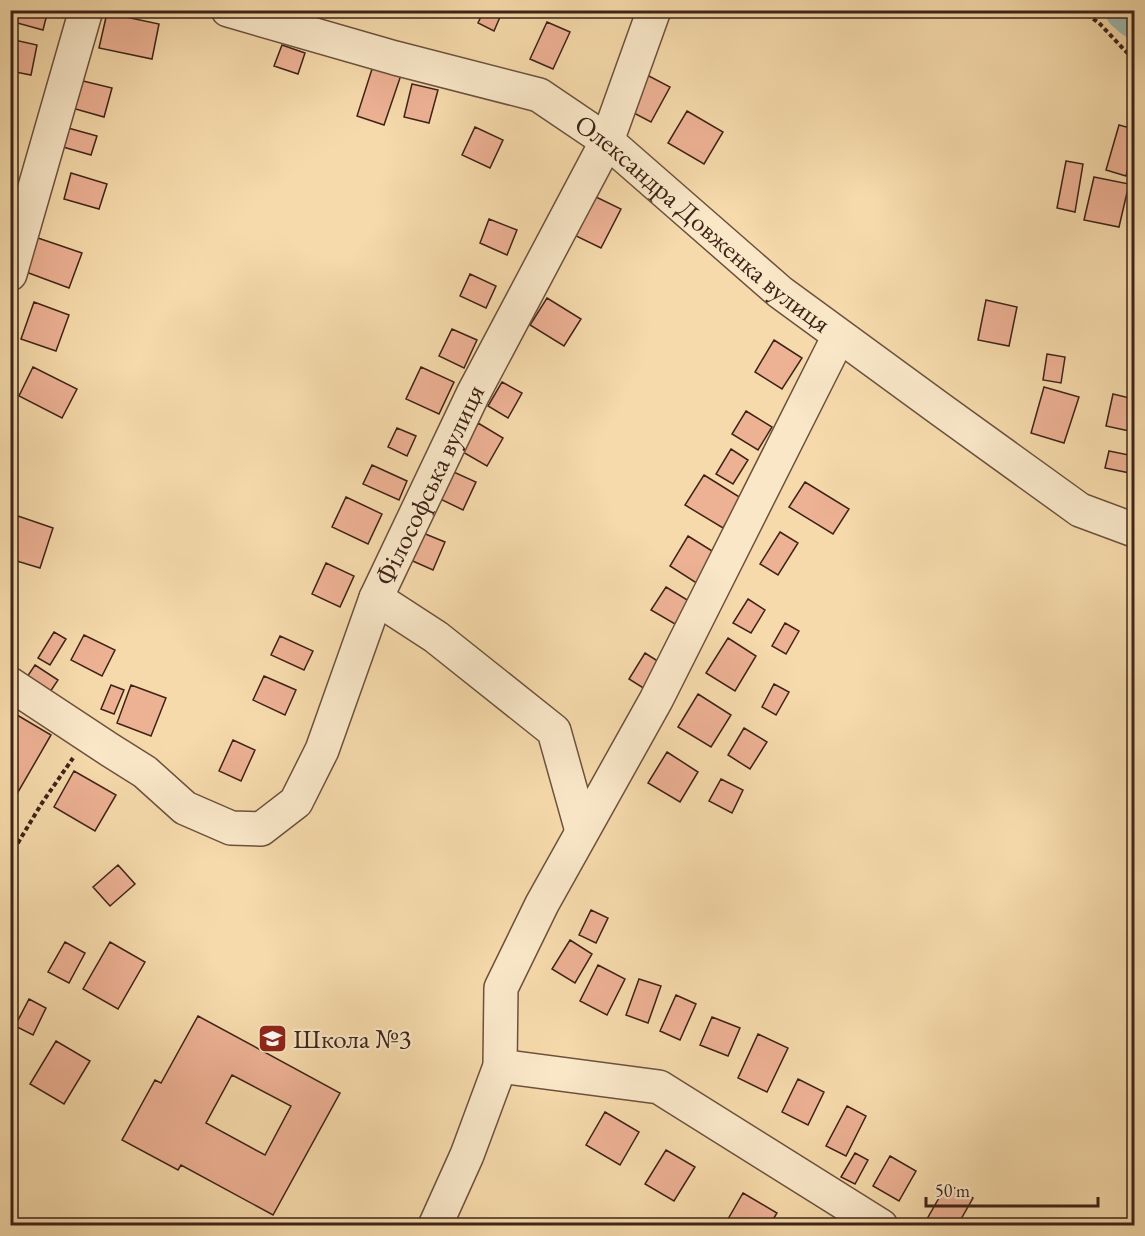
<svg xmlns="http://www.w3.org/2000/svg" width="1145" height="1236" viewBox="0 0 1145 1236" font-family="'EB Garamond',serif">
  <rect width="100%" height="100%" fill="#f6daab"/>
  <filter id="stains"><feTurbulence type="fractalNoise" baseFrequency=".00333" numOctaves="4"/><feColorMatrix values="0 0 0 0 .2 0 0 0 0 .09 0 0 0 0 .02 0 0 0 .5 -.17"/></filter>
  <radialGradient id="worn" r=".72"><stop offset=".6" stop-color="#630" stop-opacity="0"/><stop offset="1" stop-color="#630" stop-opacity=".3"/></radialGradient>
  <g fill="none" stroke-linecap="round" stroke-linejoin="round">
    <path stroke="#9dbaaf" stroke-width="42" d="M 1126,10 L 1134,17"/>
  </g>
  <path fill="#edb194" stroke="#3e2318" stroke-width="1.5" fill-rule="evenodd" d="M 10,10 L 48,10 L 43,30 L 10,21 Z
    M 484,10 L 503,10 L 494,31 L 478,23 Z
    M 717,10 L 732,10 L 730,16 Z
    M 107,13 L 159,24 L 152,59 L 99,48 Z
    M 547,22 L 570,32 L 553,69 L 530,59 Z
    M 10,39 L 37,45 L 31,75 L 10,71 Z
    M 282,45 L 305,53 L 298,74 L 274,66 Z
    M 373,66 L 401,75 L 384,125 L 357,116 Z
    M 647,75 L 670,87 L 651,122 L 628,110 Z
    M 79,80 L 112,88 L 104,117 L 72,108 Z
    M 412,84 L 438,90 L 429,123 L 404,117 Z
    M 687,111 L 723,132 L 704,164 L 668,143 Z
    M 1119,125 L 1134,129 L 1134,146 L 1126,176 L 1106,170 Z
    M 61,126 L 97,136 L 91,155 L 56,145 Z
    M 475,127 L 503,140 L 490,168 L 462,155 Z
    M 1066,161 L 1083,164 L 1075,212 L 1057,208 Z
    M 71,173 L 107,184 L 99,209 L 64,199 Z
    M 1094,177 L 1129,184 L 1119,227 L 1084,220 Z
    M 594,196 L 621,209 L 601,248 L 574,235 Z
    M 489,219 L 517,230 L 507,255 L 480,243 Z
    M 38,238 L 82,253 L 69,288 L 26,272 Z
    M 470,274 L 496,286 L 486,308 L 460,296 Z
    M 547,298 L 581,319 L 564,346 L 530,325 Z
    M 986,300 L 1017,307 L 1009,346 L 978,340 Z
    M 34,302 L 69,315 L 56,351 L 21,339 Z
    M 452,329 L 477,340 L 464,368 L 439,356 Z
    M 774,340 L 802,358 L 782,389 L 755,372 Z
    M 1047,354 L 1065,357 L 1061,383 L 1043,380 Z
    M 33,367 L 77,389 L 62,418 L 19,396 Z
    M 421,367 L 454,382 L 439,414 L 406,399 Z
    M 502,382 L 522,393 L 508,418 L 488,406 Z
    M 1044,387 L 1079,397 L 1064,443 L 1031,433 Z
    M 1113,394 L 1134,399 L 1134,432 L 1106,426 Z
    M 746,411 L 772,427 L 758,450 L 732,434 Z
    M 478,423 L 503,438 L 487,466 L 461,451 Z
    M 397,428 L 416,436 L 407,456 L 388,447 Z
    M 731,449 L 748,460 L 733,484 L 716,474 Z
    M 1109,451 L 1134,456 L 1130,473 L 1105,468 Z
    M 372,465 L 407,481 L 399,500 L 363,484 Z
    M 447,469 L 476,482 L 463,510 L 434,496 Z
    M 704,475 L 741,498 L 723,528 L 685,505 Z
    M 805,482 L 849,509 L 833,534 L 789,507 Z
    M 346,497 L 382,514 L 368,544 L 332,527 Z
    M 18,516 L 53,528 L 40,568 L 10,559 L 10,540 Z
    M 418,531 L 445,542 L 433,570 L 406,558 Z
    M 780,532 L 798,543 L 778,575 L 760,564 Z
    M 688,536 L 717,554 L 698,584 L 670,566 Z
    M 326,563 L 354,576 L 340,607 L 312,594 Z
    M 666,587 L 689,601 L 675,624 L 651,610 Z
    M 748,599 L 765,610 L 751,633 L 733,623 Z
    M 785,623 L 799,631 L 786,654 L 772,646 Z
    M 54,632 L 66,639 L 50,665 L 38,658 Z
    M 84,635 L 115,650 L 102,676 L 71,660 Z
    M 280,636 L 313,651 L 304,670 L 271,655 Z
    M 728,638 L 756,656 L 735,691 L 706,673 Z
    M 645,653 L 664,665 L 648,691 L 629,679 Z
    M 35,665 L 58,680 L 50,692 L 27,677 Z
    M 264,676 L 296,690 L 285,715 L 253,700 Z
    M 774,684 L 789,692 L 776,715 L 762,707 Z
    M 111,685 L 124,690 L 114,714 L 101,709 Z
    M 131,685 L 166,698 L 151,736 L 117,723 Z
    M 698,694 L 731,715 L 711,747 L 678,727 Z
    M 12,712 L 51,735 L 10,806 L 10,715 Z
    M 744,728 L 767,742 L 750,769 L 728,755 Z
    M 233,740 L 255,750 L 241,781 L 219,771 Z
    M 667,752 L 698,772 L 680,802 L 648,783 Z
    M 74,771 L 116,795 L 95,831 L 54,807 Z
    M 721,779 L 743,790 L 732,813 L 709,801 Z
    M 118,865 L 135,884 L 110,906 L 93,887 Z
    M 591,910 L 608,918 L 596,943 L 579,935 Z
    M 570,940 L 592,954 L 575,983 L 552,969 Z
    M 65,942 L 85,953 L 69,983 L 48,972 Z
    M 110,942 L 145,962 L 118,1009 L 83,989 Z
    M 598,965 L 625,979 L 607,1015 L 580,1001 Z
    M 639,979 L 661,986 L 648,1023 L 626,1015 Z
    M 676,995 L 696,1004 L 680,1040 L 660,1031 Z
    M 29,999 L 46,1008 L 33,1035 L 15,1026 Z
    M 198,1016 L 340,1093 L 273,1215 L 181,1165 L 178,1170 L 122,1140 L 155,1080 L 161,1083 ZM 232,1075 L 291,1106 L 265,1155 L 206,1123 Z
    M 712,1017 L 740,1028 L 728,1056 L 700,1045 Z
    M 758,1034 L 788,1048 L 767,1092 L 738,1078 Z
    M 56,1041 L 90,1061 L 64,1104 L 30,1084 Z
    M 798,1079 L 824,1092 L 808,1125 L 782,1112 Z
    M 847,1106 L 866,1116 L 846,1156 L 826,1146 Z
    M 605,1112 L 639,1132 L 620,1165 L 586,1145 Z
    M 666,1150 L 695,1167 L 674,1201 L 645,1184 Z
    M 855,1153 L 868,1160 L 855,1184 L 841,1177 Z
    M 890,1156 L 916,1171 L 899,1201 L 873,1186 Z
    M 947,1184 L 973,1198 L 957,1226 L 939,1226 L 927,1219 Z
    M 743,1193 L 777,1213 L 769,1226 L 724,1226 Z"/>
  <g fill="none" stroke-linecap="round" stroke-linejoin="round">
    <defs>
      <g id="minor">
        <path id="s1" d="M 228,10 L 395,58 L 539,95 L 607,141 L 780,292 L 940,409 L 1080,510 L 1134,530"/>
        <path d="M 10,274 L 86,10"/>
        <path d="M 376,598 L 436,637 L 554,731 L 582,831"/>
        <path id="s2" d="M 10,684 L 110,750 L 145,772 L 185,808 L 231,828 L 261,829 L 296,802 L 322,750 L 376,598 L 473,394 L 607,141 L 654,10"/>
        <path d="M 500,1066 L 659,1087 L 881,1226"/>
        <path d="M 435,1226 L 467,1155 L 500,1066 L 501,988 L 542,904 L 656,700 L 839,336"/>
      </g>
    </defs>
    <use href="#minor" stroke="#6c513d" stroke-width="36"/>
    <path stroke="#3e2318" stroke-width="4" stroke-dasharray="4.5 3" stroke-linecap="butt" d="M 1081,10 L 1099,23 L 1134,60
      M 10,856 L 42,803 L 73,758"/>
    <use href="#minor" stroke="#f9e7c8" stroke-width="33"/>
  </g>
  <defs>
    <symbol id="school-square" viewBox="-11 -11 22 22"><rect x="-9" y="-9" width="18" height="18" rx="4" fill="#8f2418" stroke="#f9e7c8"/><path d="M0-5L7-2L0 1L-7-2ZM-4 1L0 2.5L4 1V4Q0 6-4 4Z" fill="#fff"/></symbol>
  </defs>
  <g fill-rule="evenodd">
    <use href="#school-square" x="256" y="1022" width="33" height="33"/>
  </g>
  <g text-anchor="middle" stroke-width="4.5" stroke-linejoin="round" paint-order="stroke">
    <g font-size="27" fill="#3e2318" stroke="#f9e7c8">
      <text dy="9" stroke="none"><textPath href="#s1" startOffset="531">Олександра Довженка вулиця</textPath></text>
      <text dy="9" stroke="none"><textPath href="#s2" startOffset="684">Філософська вулиця</textPath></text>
    </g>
    <g font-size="27" fill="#3e2318" stroke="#f9e7c8" text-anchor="start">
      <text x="293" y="1048">Школа №3</text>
    </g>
  </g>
  <rect width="1145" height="1236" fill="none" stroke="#f6daab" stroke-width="36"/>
  <rect x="12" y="12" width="1121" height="1212" fill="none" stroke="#3e2318" stroke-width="3"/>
  <rect x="18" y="18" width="1109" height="1200" fill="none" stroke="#3e2318" stroke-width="1.5"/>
  <path d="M926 1197v9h172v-9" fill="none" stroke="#3e2318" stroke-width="3"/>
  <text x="935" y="1197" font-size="18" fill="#3e2318" stroke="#f9e7c8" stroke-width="4.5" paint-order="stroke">50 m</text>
  <rect width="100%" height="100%" filter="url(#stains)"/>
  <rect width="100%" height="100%" fill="url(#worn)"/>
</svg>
